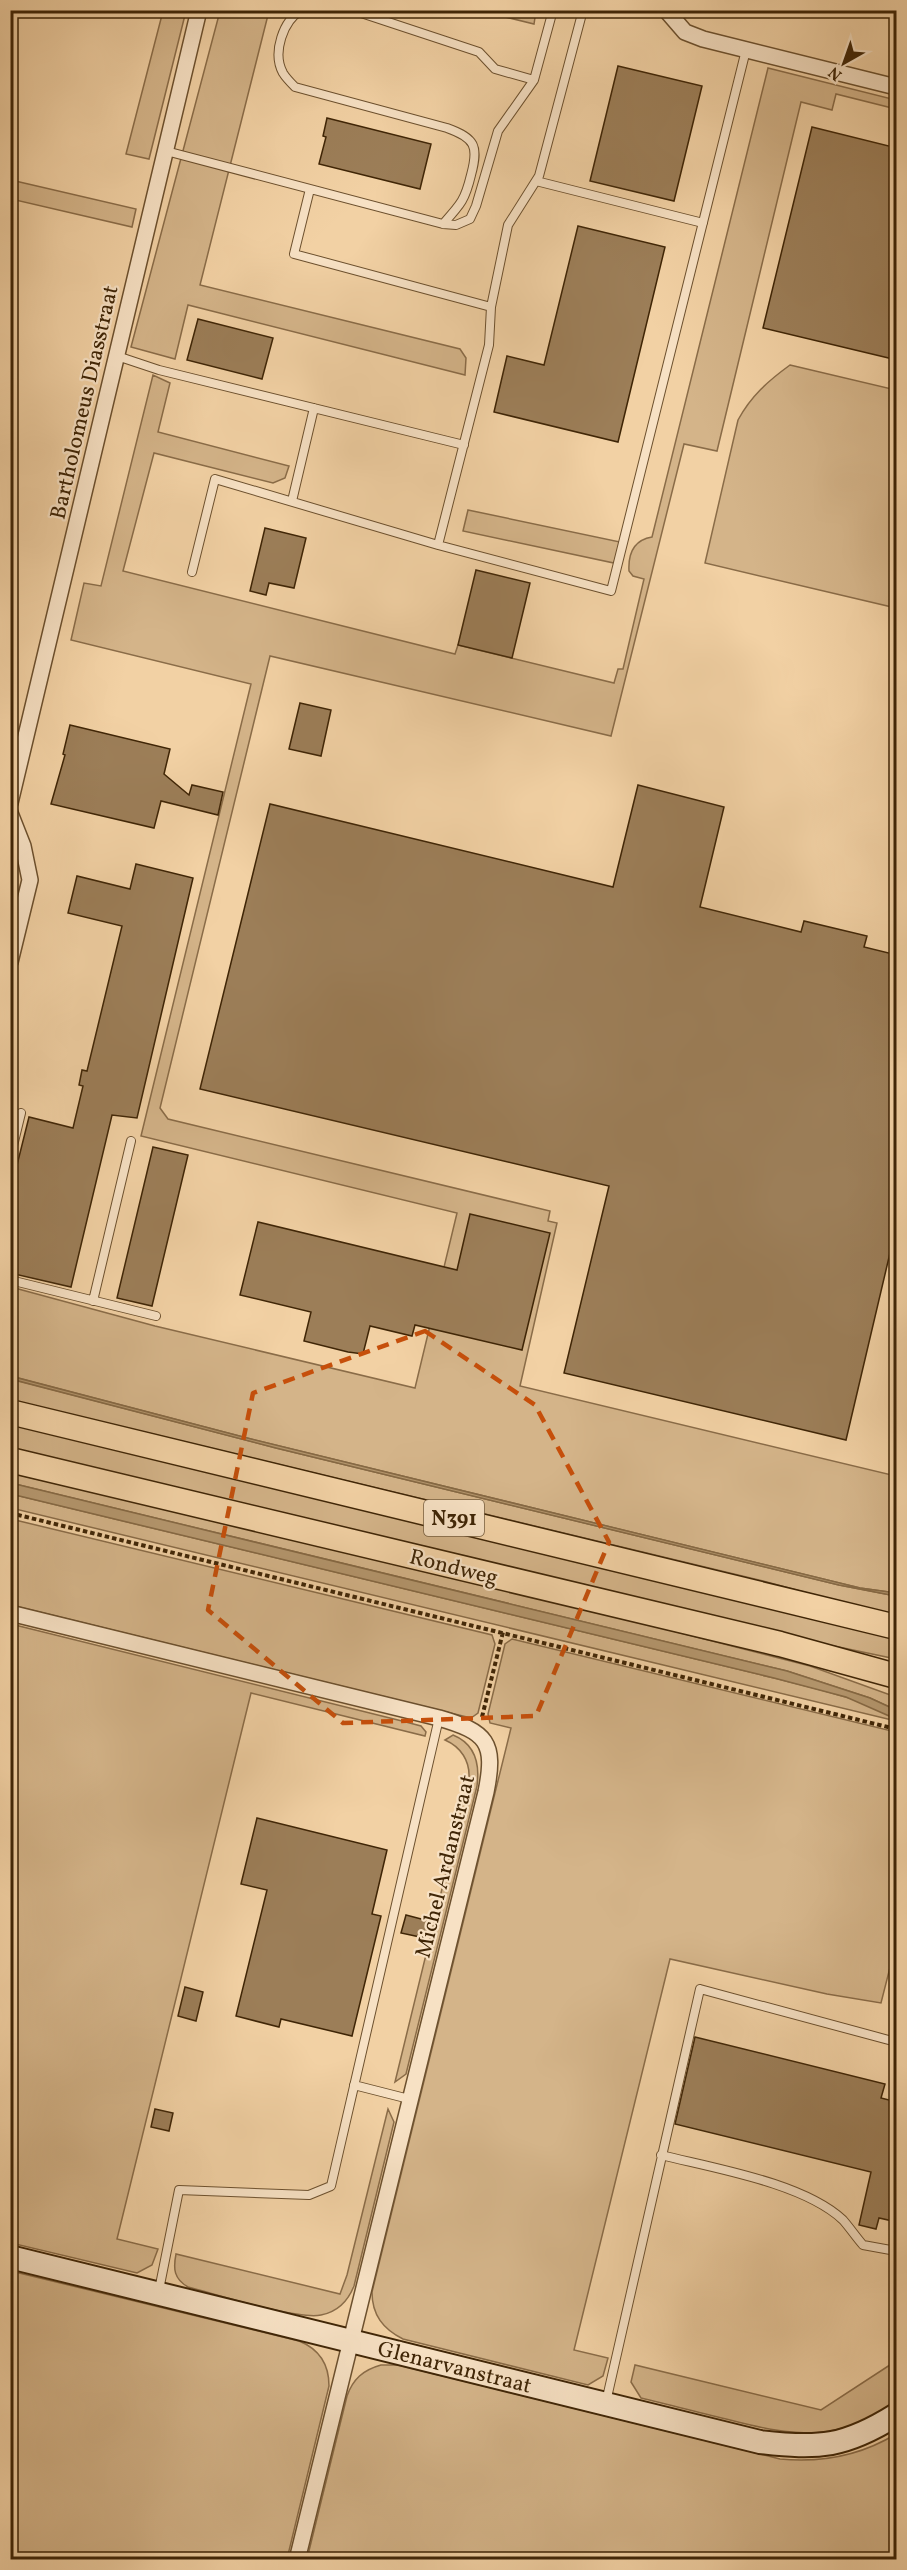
<svg xmlns="http://www.w3.org/2000/svg" width="907" height="2570" viewBox="0 0 907 2570" font-family="Vollkorn,serif">
  <rect width="100%" height="100%" fill="#f2d1a4"/>
  <filter id="stains"><feTurbulence type="fractalNoise" baseFrequency=".00333" numOctaves="4"/><feColorMatrix values="0 0 0 0 .2 0 0 0 0 .09 0 0 0 0 .02 0 0 0 .5 -.17"/></filter>
  <radialGradient id="worn" r=".72"><stop offset=".6" stop-color="#630" stop-opacity="0"/><stop offset="1" stop-color="#630" stop-opacity=".3"/></radialGradient>
  <path fill="#d4b489" stroke="#8a6c48" stroke-width="1.5" d="M 163,11 L 186,11 L 149,159 L 126,154 Z
    M 220,11 L 269,11 L 200,285 L 460,349 L 466,358 L 465,375 L 188,305 L 175,359 L 131,347 Z
    M 481,11 L 536,11 L 534,24 Z
    M 768,68 L 896,100 L 896,109 L 836,94 L 832,110 L 801,102 L 717,451 L 684,444 L 611,736 L 270,656 L 160,1108 L 168,1119 L 550,1211 L 548,1221 L 557,1223 L 520,1386 L 896,1476 L 896,1593 L 860,1588 L 247,1438 L 11,1376 L 11,1287 L 155,1326 L 415,1388 L 457,1213 L 141,1136 L 251,684 L 71,640 L 84,583 L 101,586 L 153,375 L 170,383 L 158,432 L 289,466 L 285,478 L 273,483 L 154,453 L 123,571 L 455,654 L 458,645 L 614,683 L 618,669 L 623,669 L 644,579 L 633,576 L 629,571 C 628,553 634,540 652,537 Z
    M 11,180 L 136,209 L 132,227 L 11,199 Z
    M 790,365 L 896,390 L 896,608 L 705,563 L 738,420 C 751,396 768,381 790,365 Z
    M 468,510 L 620,542 L 614,563 L 463,531 Z
    M 10,1379 L 276,1448 L 839,1585 L 896,1596 L 896,1617 L 763,1581 L 11,1400 Z
    M 11,1424 L 873,1632 L 896,1639 L 896,1659 L 791,1637 L 11,1448 Z
    M 11,1473 L 548,1599 L 810,1666 L 896,1697 L 896,1710 L 870,1698 L 787,1671 L 11,1483 Z
    M 11,1494 L 774,1678 C 801,1685 880,1702 896,1721 L 11,1508 Z
    M 11,1519 L 492,1635 L 495,1644 L 478,1713 L 471,1718 L 11,1605 Z
    M 11,1624 L 402,1721 L 421,1726 L 426,1732 L 425,1736 L 251,1693 L 117,2239 L 158,2249 L 152,2265 L 137,2273 L 11,2243 Z
    M 512,1639 L 896,1732 L 896,1944 L 881,2003 L 827,1994 L 670,1959 L 574,2350 L 608,2358 L 603,2376 L 588,2385 L 403,2339 C 383,2329 372,2315 372,2292 L 511,1728 L 490,1723 L 488,1714 L 505,1644 Z
    M 453,1735 C 475,1744 480,1764 477,1786 L 406,2074 L 395,2082 L 469,1778 C 470,1761 461,1747 445,1740 Z
    M 388,2109 L 394,2122 L 354,2286 C 348,2301 337,2312 321,2315 C 297,2320 216,2294 188,2287 C 174,2279 173,2269 176,2254 L 340,2294 L 347,2275 Z
    M 11,2271 L 299,2341 C 319,2349 329,2364 329,2386 L 287,2559 L 11,2559 Z
    M 896,2361 L 896,2401 C 838,2443 796,2437 730,2420 C 700,2413 671,2405 641,2398 L 631,2382 L 635,2365 L 821,2410 Z
    M 381,2365 L 398,2365 L 780,2459 C 822,2463 860,2456 896,2434 L 896,2559 L 307,2559 L 347,2396 C 353,2379 363,2370 381,2365 Z"/>
  <path fill="#b5976e" stroke="#866944" stroke-width="1.5" d="M 10,1376 L 247,1438 L 860,1588 L 896,1593 L 896,1596 L 839,1585 L 276,1448 L 11,1379 Z
    M 11,1483 L 787,1671 L 870,1698 L 896,1710 L 896,1719 L 846,1697 L 774,1678 L 11,1494 Z"/>
  <path fill="#9c7e58" stroke="#3f2506" stroke-width="1.5" d="M 618,66 L 702,86 L 674,201 L 590,181 Z
    M 327,118 L 431,144 L 420,189 L 319,164 L 326,137 L 323,136 Z
    M 812,127 L 897,148 L 897,360 L 763,328 Z
    M 578,226 L 665,247 L 618,442 L 494,412 L 507,356 L 544,365 Z
    M 198,319 L 273,338 L 262,379 L 187,360 Z
    M 265,528 L 306,538 L 294,588 L 269,583 L 266,595 L 250,591 Z
    M 476,570 L 530,583 L 512,658 L 458,645 Z
    M 300,703 L 331,710 L 321,756 L 289,749 Z
    M 70,725 L 170,749 L 164,774 L 189,795 L 192,785 L 223,792 L 218,815 L 161,801 L 154,828 L 51,804 L 65,755 L 63,754 Z
    M 638,785 L 724,807 L 700,907 L 801,932 L 804,921 L 867,936 L 864,947 L 897,955 L 897,1255 L 890,1253 L 846,1440 L 564,1373 L 609,1186 L 200,1089 L 270,804 L 613,887 Z
    M 136,864 L 193,878 L 137,1118 L 112,1115 L 71,1287 L 10,1273 L 10,1193 L 29,1117 L 73,1128 L 83,1086 L 79,1085 L 82,1070 L 87,1071 L 122,926 L 68,913 L 77,876 L 130,889 Z
    M 153,1147 L 188,1155 L 152,1306 L 117,1298 Z
    M 470,1214 L 550,1233 L 522,1350 L 415,1325 L 412,1336 L 370,1326 L 363,1354 L 348,1352 L 304,1341 L 311,1312 L 240,1295 L 258,1222 L 457,1270 Z
    M 257,1818 L 387,1850 L 372,1914 L 381,1916 L 352,2036 L 281,2019 L 279,2027 L 236,2016 L 267,1890 L 241,1884 Z
    M 406,1915 L 429,1921 L 425,1938 L 401,1933 Z
    M 185,1987 L 203,1992 L 196,2021 L 178,2016 Z
    M 695,2037 L 885,2084 L 881,2098 L 897,2102 L 897,2222 L 879,2218 L 876,2229 L 859,2225 L 871,2172 L 675,2124 Z
    M 155,2109 L 173,2113 L 169,2131 L 151,2127 Z"/>
  <g fill="none" stroke-linecap="round" stroke-linejoin="round">
    <defs>
      <path id="lane" d="M 302,10 C 283,20 272,53 283,73 C 286,78 291,83 295,87 L 447,128 C 475,138 479,146 471,175 C 465,200 461,204 443,224
        M 352,10 L 479,52 L 495,69 L 534,80
        M 166,151 L 443,224 L 456,225 L 470,219 L 476,206 L 498,131 L 534,80 L 553,10
        M 536,181 L 703,223
        M 310,189 L 294,254 L 491,307 L 508,225 L 539,176 L 583,10
        M 491,307 L 489,345 L 438,545 L 611,591 L 746,50
        M 117,356 L 159,370 L 464,445
        M 292,501 L 314,408
        M 192,572 L 215,479 L 438,545
        M 10,1158 L 21,1113
        M 10,1280 L 156,1316
        M 93,1301 L 131,1141
        M 354,2085 L 409,2099
        M 661,2155 C 713,2168 804,2183 843,2220 C 850,2228 856,2237 863,2245 L 896,2251
        M 159,2290 L 179,2190 L 309,2195 L 331,2186 L 439,1718
        M 606,2402 L 700,1989 L 896,2042"/>
      <path id="street" d="M 666,10 L 685,32 L 703,39 L 896,87
        M 10,803 L 199,10
        M 10,813 L 23,846 L 30,880 L 10,962
        M 10,1613 L 439,1718 C 487,1732 496,1742 486,1792 L 297,2560"/>
      <path id="secondary" d="M 10,2257 L 760,2442 C 819,2449 845,2447 896,2415"/>
      <path id="primary" d="M 10,1412 L 896,1627
        M 10,1460 L 780,1644 L 896,1676"/>
    </defs>
    <use href="#lane" stroke="#6c502e" stroke-width="10"/>
    <use href="#street" stroke="#6c502e" stroke-width="18"/>
    <use href="#secondary" stroke="#3f2506" stroke-width="26"/>
    <use href="#primary" stroke="#3f2506" stroke-width="27"/>
    <path stroke="#3f2506" stroke-width="4" stroke-dasharray="4.5 3" stroke-linecap="butt" d="M 10,1513 L 896,1729
      M 482,1717 L 503,1632"/>
    <use href="#lane" stroke="#f7e1c4" stroke-width="8"/>
    <use href="#street" stroke="#f7e1c4" stroke-width="15"/>
    <use href="#secondary" stroke="#f7e1c4" stroke-width="22"/>
    <use href="#primary" stroke="#f2d1a4" stroke-width="24"/>
  </g>
  <path fill="none" stroke="#c64f0b" stroke-width="4.5" stroke-dasharray="12 8" stroke-linejoin="round" d="M 425,1331 L 535,1405 L 609,1542 L 536,1716 L 343,1723 L 208,1610 L 253,1393 Z"/>
  <g text-anchor="middle" stroke-width="4.5" stroke-linejoin="round" paint-order="stroke">
    <rect fill="#f7e1c4" stroke="#765d3f" stroke-width="1.5" x="424" y="1500" width="60" height="36" rx="4.5"/>
    <g font-size="21" font-weight="bold" fill="#3f2506">
      <text x="454" y="1525">N391</text>
    </g>
    <g font-size="22" fill="#3f2506" stroke="#f7e1c4">
      <text transform="translate(83 402) rotate(-77)" y="8">Bartholomeus Diasstraat</text>
      <text transform="translate(454 1566) rotate(14)" y="8">Rondweg</text>
      <text transform="translate(444 1866) rotate(-76)" y="8">Michel Ardanstraat</text>
      <text transform="translate(455 2366) rotate(14)" y="8">Glenarvanstraat</text>
    </g>
  </g>
  <rect width="907" height="2570" fill="none" stroke="#f2d1a4" stroke-width="36"/>
  <rect x="12" y="12" width="883" height="2546" fill="none" stroke="#3f2506" stroke-width="3"/>
  <rect x="18" y="18" width="871" height="2534" fill="none" stroke="#3f2506" stroke-width="1.5"/>
  <g transform="translate(844 63) rotate(220)" stroke="#f7e1c4" stroke-width="4.5" paint-order="stroke">
  <path d="M0-4.5L10 22L0 15L-10 22Z" fill="#3f2506"/>
  <text y="-9" font-size="16" font-weight="bold" text-anchor="middle" fill="#3f2506">N</text>
  </g>
  <rect width="100%" height="100%" filter="url(#stains)"/>
  <rect width="100%" height="100%" fill="url(#worn)"/>
</svg>
